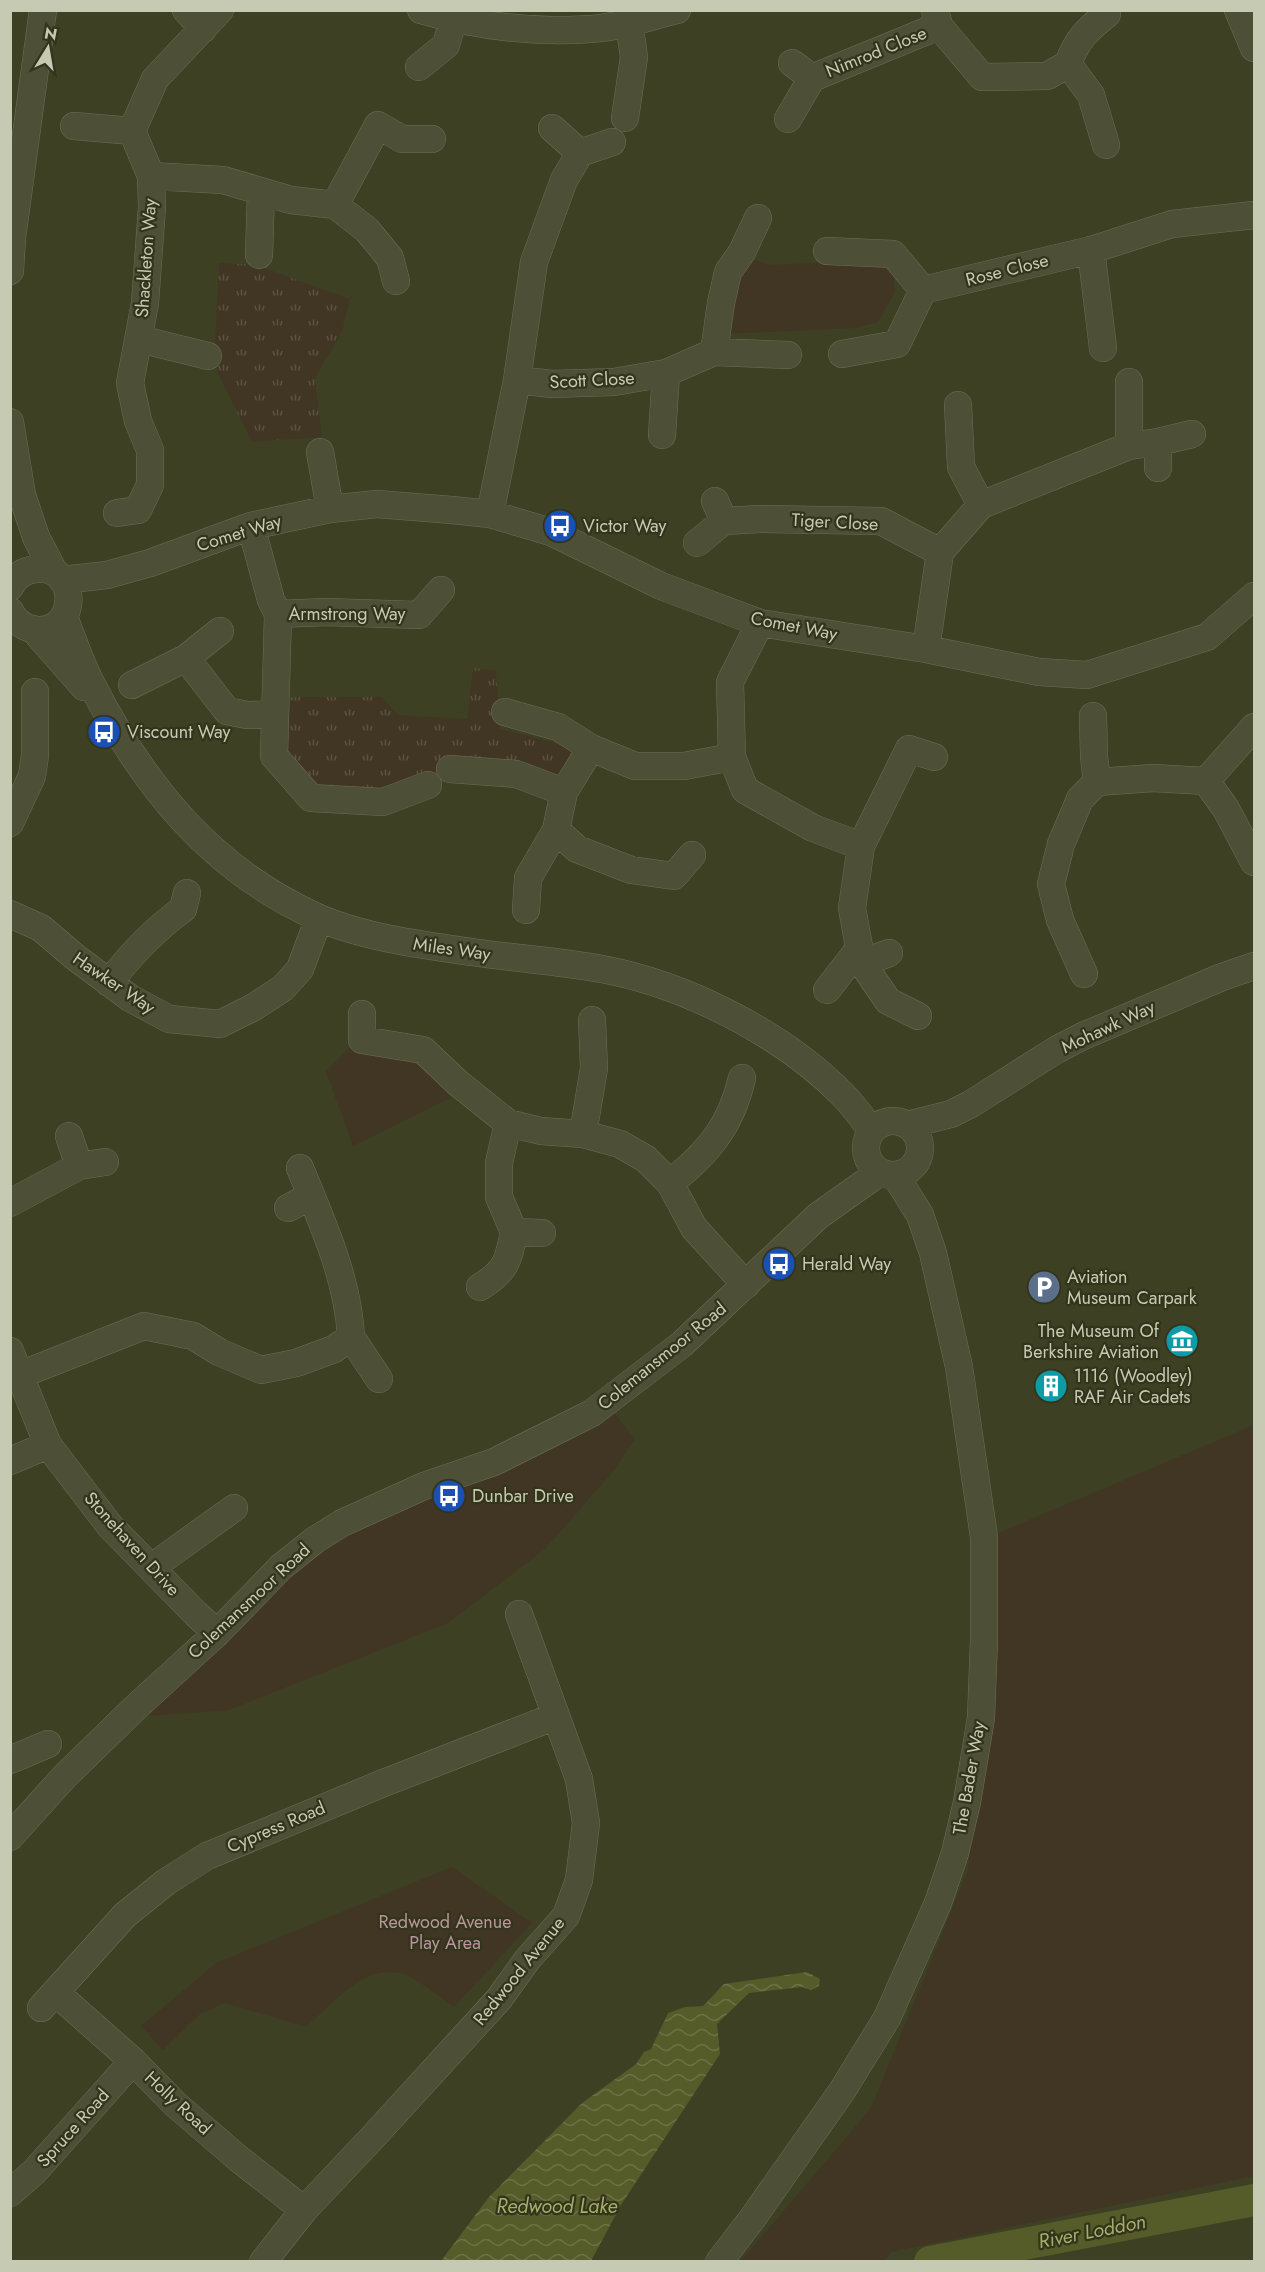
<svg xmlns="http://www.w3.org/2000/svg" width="1265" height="2272" viewBox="0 0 1265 2272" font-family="Jost,sans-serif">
  <defs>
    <pattern id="grass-tufts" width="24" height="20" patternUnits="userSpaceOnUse" patternTransform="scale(1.5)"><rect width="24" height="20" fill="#413624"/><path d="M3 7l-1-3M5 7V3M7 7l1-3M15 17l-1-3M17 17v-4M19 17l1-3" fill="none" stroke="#5b5241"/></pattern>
    <pattern id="water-waves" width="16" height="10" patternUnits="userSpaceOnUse" patternTransform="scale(1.5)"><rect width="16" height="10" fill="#565b2a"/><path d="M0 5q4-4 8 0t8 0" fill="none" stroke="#6d7146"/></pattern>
  </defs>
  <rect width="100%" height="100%" fill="#3d4022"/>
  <path fill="url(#grass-tufts)" d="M 219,263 L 256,265 L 350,299 L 342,332 L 315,378 L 322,437 L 252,442 L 218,374 L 215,343 Z
    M 473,668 L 496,671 L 500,729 L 572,747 L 562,784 L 458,764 L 437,775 L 364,791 L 328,790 L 301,775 L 288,754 L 284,732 L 291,697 L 382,697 L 398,715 L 467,719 Z"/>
  <path fill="#413624" d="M 744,256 L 771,265 L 891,259 L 895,292 L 878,322 L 856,328 L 722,334 Z
    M 349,1048 L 413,1053 L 451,1098 L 353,1146 L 326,1071 Z
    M 611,1409 L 635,1439 L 611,1474 L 545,1549 L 448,1623 L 229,1710 L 144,1716 L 328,1541 Z
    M 1254,1425 L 1254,2176 L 891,2252 L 885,2261 L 740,2262 L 871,2108 L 968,1870 L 998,1533 Z
    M 452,1867 L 532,1923 L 454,2007 C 442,1999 416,1978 404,1974 C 365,1962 332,2004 306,2027 L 225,2003 L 200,2014 L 163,2050 L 141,2026 L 216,1963 Z"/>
  <path fill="url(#water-waves)" d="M 807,1972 L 820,1979 L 819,1986 L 811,1990 L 802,1987 L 749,1993 L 717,2024 L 720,2054 L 621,2205 L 591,2261 L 441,2261 L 489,2197 L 582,2103 L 636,2064 L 644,2052 L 651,2049 L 668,2013 L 685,2007 L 703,2006 L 724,1984 Z"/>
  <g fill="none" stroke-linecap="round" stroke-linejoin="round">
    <path stroke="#565b2a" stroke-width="32" d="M 930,2262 L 1254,2200"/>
    <defs>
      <path id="minor" d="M 186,10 L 203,29
        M 421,10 C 476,26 534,33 591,29 C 620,27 649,17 677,10
        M 935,10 L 939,26 L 982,77 L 1047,76 L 1068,64 C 1077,39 1087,30 1107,14
        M 1238,10 L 1254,48
        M 792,63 L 812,78 L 939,26
        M 1068,64 L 1091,95 L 1106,145
        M 419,67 L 446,45 L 453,20
        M 625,118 L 634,57 L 629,22
        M 788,119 L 812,78
        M 74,126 L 132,131
        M 580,153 L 612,142
        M 151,176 L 223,180 L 291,200 L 335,205 L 367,230 L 390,258 L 396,281
        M 335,205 L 378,125 L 402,139 L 432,139
        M 1091,250 L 1103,348
        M 827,251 L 893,254 L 923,290 L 1091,250 L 1172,224 L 1254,215
        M 259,255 L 261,192
        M 10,271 L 12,238 L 43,10
        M 139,339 L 208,356
        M 714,352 L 721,303 L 728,272 L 742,252 L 758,218
        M 842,354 L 897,344 L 923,290
        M 517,380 L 552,384 L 614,382 L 666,373 L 714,352 L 788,355
        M 958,405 L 961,467 L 981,505
        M 10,422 L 22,495 L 36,537 L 54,572
        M 662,435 L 666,373
        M 1129,446 L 1129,382
        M 320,452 L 330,509
        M 1158,468 L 1158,442
        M 715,501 L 724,521 L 760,519 L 881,521 L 940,552
        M 117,513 L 138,510 L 150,485 L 150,450 L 138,421 L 130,383 L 145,303 L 152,207 L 151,176 L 132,131 L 155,79 L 220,10
        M 490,514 L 517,380 L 534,262 L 564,180 L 580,153 L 552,128
        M 251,526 L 271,600 L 278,614 L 274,756 L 311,798 L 383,802 L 428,785
        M 697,543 L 724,521
        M 62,580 L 107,575 L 150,563 L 251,526 L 330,509 L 377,504 L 452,510 L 490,514 L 551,532 L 661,586 L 760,623 L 926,649 L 1039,672 L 1087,675 L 1207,637 L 1254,596
        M 10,587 C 15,576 25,570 36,569 C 83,565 77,640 31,629 C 22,626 14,620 10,611
        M 278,614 L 326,612 L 419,615 L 441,590
        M 64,617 C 73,639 80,662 91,683 C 143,785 210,869 317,917 C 366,939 432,946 486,954 C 525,959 564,962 602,969 C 687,985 783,1034 843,1095 C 854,1106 863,1119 872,1131
        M 760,623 L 730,682 L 732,757 L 745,790 L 813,828 L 861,846 L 852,908 L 862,963 L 888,1001 L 918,1016
        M 33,629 L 84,687
        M 220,631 L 186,658 L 227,711 L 247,715 L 274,714
        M 926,649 L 940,552 L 981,505 L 1129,446 L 1158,442 L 1192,434
        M 132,685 L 186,658
        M 505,712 L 558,727 L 591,748 L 635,766 L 684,766 L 732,757
        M 1093,716 L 1094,756 L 1097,782
        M 591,748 L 564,792 L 556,830 L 577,849 L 631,870 L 674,876 L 692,855
        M 450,769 L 516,774 L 564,792
        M 1206,781 L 1254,727
        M 10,823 L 32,776 L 35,755 L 35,692
        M 861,846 L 909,749 L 934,757
        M 526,910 L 528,878 L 556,830
        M 10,914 L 41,928 L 75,957 L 130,998 L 169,1019 L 220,1024 L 254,1007 L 283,988 L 300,969 L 319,918
        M 862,963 L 889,953
        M 1084,974 L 1060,920 L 1051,884 L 1061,844 L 1080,799 L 1097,782 L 1153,778 L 1206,781 L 1226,809 L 1254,862
        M 109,983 C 131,954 154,930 183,909 L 187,893
        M 827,990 L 859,949
        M 362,1014 L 362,1040 L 423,1050 L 458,1083 L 508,1123 L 541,1131 L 583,1134 L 620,1144 L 646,1159 L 670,1183 L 694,1228 L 746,1285
        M866 1148a27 27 0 1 1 54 0a27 27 0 1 1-54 0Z
        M 508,1123 L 499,1163 L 499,1197 L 514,1232 L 542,1233
        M 907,1125 L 951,1114 L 971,1104 L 1056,1050 L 1083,1036 L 1222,977 L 1254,966
        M 583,1134 L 594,1068 L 592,1020
        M 69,1136 L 79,1166
        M 670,1183 C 708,1153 731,1126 742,1078
        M 10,1203 L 79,1166 L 105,1162
        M 288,1208 L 311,1196
        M 480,1287 C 506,1271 508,1262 514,1232
        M 351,1337 L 379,1379
        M 10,1351 L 48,1445 L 110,1526 L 196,1614 L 217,1633
        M 20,1375 L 144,1326 L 193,1336 L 219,1352 L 261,1370 L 296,1363 L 334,1349 L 351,1337 C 348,1278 322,1222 300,1168
        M 10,1461 L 48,1445
        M 152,1567 L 234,1508
        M 10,1760 L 48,1744
        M 10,1837 L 65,1776 L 135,1708 L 217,1633 L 281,1567 L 315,1540 L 342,1523 L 424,1486 L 494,1462 L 592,1413 L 682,1344 L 818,1216 L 880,1172
        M 55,1992 L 133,2061 L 175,2104 L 239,2159 L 304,2210
        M 41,2008 L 125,1915 L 166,1882 L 207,1856 L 381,1784 L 556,1716
        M 10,2193 L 34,2172 L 133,2061
        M 263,2262 L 304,2210 L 373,2137 L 499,1999 L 527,1960 L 566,1916 L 579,1880 L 586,1823 L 579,1779 L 519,1614
        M 719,2262 L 752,2219 L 842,2091 L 887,2018 L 938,1903 L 955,1853 L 967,1802 L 981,1718 L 984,1640 L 984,1537 L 959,1367 L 933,1253 L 920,1215 L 895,1175"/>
    </defs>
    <use href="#minor" stroke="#6d6f57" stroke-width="28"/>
    <use href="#minor" stroke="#4d4f36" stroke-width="27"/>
  </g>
  <defs>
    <symbol id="bus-disc" viewBox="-11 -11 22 22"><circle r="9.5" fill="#1a4fb4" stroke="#32341b"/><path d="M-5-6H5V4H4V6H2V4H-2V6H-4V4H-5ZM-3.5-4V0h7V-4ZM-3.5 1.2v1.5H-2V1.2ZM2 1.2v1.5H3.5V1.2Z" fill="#fff"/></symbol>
    <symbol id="parking-disc" viewBox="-11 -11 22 22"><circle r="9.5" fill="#5c6f8a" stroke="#32341b"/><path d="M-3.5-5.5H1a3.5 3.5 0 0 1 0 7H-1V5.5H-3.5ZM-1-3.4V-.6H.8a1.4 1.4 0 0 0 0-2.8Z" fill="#fff"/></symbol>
    <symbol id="museum-disc" viewBox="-11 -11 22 22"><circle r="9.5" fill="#0f9aa8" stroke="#32341b"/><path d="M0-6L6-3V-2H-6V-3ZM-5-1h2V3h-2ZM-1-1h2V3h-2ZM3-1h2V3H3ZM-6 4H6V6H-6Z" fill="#fff"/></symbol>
    <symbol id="building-disc" viewBox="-11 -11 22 22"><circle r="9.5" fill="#0f9aa8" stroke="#32341b"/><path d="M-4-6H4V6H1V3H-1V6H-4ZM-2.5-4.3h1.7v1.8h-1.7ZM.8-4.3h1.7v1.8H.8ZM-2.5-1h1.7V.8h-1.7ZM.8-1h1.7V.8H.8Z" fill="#fff"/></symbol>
  </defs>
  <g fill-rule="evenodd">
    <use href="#bus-disc" x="541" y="507" width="38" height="38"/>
    <use href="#bus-disc" x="85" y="713" width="38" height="38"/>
    <use href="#bus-disc" x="760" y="1245" width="38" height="38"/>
    <use href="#parking-disc" x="1025" y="1268" width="38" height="38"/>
    <use href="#museum-disc" x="1163" y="1322" width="38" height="38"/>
    <use href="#building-disc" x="1032" y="1367" width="38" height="38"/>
    <use href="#bus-disc" x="430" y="1477" width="38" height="38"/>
  </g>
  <g text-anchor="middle" stroke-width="4.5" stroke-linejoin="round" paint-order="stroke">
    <g font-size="18" fill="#c7cab2" stroke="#32341b">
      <text transform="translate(876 52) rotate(-22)" y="6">Nimrod Close</text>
      <text transform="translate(146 258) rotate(-86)" y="6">Shackleton Way</text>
      <text transform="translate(1007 270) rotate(-14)" y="6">Rose Close</text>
      <text transform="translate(592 380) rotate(-3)" y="6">Scott Close</text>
      <text transform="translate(835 522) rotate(3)" y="6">Tiger Close</text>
      <text transform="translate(239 533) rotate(-17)" y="6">Comet Way</text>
      <text x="347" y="620">Armstrong Way</text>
      <text transform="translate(794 626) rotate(11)" y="6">Comet Way</text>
      <text transform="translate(452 949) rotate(8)" y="6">Miles Way</text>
      <text transform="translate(114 983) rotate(34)" y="6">Hawker Way</text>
      <text transform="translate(1108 1027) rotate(-25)" y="6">Mohawk Way</text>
      <text transform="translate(662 1356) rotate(-39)" y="6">Colemansmoor Road</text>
      <text transform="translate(132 1544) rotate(48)" y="6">Stonehaven Drive</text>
      <text transform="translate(249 1601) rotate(-43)" y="6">Colemansmoor Road</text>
      <text transform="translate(969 1778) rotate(-80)" y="6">The Bader Way</text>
      <text transform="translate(276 1827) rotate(-23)" y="6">Cypress Road</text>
      <text transform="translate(519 1971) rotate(-51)" y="6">Redwood Avenue</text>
      <text transform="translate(178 2103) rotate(43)" y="6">Holly Road</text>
      <text transform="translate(73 2128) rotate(-48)" y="6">Spruce Road</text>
    </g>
    <g font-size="18" fill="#c7cab2" stroke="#32341b" text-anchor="start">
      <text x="583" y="532">Victor Way</text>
      <text x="127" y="738">Viscount Way</text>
      <text x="802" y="1270">Herald Way</text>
      <text x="1067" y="1283">Aviation<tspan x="1067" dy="21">Museum Carpark</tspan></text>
      <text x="1159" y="1337" text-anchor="end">The Museum Of<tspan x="1159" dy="21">Berkshire Aviation</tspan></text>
      <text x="1074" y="1382">1116 (Woodley)<tspan x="1074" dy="21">RAF Air Cadets</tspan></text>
      <text x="472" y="1502">Dunbar Drive</text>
    </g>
    <g font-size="18" fill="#ba959e" stroke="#32341b">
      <text x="445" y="1928">Redwood Avenue<tspan x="445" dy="21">Play Area</tspan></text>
    </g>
    <g font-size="20" font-style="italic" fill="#a7ac68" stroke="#32341b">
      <text x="557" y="2213">Redwood Lake</text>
      <text transform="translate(1092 2231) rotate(-11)" y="7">River Loddon</text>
    </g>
  </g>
  <rect width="1265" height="2272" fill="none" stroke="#c7cab2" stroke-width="24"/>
  <g transform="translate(48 48) rotate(11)" stroke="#32341b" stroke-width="4.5" paint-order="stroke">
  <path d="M0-4.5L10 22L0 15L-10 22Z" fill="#c7cab2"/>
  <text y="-9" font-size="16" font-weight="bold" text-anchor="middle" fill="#c7cab2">N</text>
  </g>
</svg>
